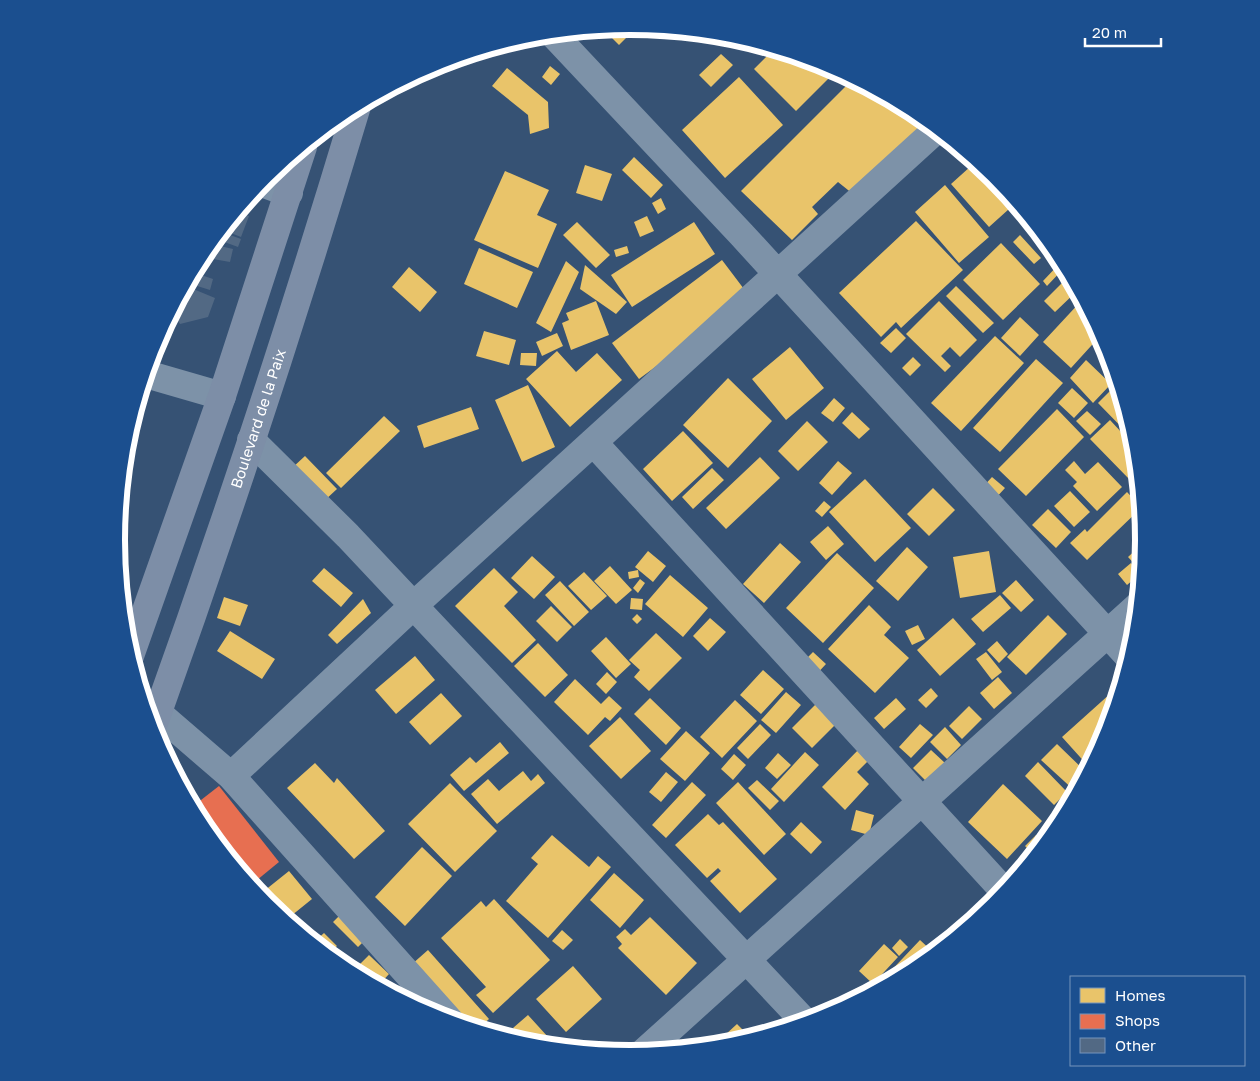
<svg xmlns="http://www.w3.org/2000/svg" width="1260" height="1081" viewBox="0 0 1260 1081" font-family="'Golos Text',sans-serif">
  <rect width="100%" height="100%" fill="#365274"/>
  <path fill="#e9c46a" d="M 630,26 L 637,27 L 619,45 L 603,29 Z
    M 774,49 L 812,61 L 829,78 L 796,111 L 754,69 Z
    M 721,54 L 733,65 L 711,87 L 699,75 Z
    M 550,66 L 560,74 L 551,85 L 542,77 Z
    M 507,68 L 548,102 L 549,128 L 530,134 L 528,115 L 492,86 Z
    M 739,77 L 783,125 L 725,178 L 682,130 Z
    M 853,79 L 916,113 L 927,122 L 853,194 L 838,182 L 812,207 L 818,214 L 792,240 L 741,191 Z
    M 634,157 L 663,185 L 651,198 L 622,170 Z
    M 585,165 L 612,174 L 602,201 L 576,193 Z
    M 971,166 L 1009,209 L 989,227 L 951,184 Z
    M 505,171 L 549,190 L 537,215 L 557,224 L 538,268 L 474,240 Z
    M 945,185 L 989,237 L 959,263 L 915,212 Z
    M 661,198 L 666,209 L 658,214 L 652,203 Z
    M 647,216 L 654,231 L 640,237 L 634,222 Z
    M 916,221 L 963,270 L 901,328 L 896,322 L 881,337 L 839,293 Z
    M 577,222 L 610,255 L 596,268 L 563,235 Z
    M 694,222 L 715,254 L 632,307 L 611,275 Z
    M 1020,235 L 1041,258 L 1034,264 L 1013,242 Z
    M 1001,243 L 1040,284 L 1003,320 L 963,280 Z
    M 627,246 L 629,253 L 616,257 L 614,250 Z
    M 479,248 L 533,272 L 517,308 L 464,284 Z
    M 722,260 L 750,297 L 639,379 L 612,343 Z
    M 566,261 L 579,272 L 551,332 L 536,323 Z
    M 1061,262 L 1064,268 L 1047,286 L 1043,281 Z
    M 585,265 L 627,302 L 616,314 L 580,289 Z
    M 409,267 L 437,292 L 420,312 L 392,287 Z
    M 1069,276 L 1077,291 L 1055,312 L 1044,301 Z
    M 956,286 L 994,323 L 983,333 L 946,296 Z
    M 1082,300 L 1101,335 L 1071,368 L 1043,342 Z
    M 596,301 L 609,335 L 571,350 L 562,323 L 569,320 L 566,313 Z
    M 939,301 L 977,340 L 960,357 L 950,347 L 941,356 L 951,366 L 945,372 L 906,334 Z
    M 1020,317 L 1039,335 L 1020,356 L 1001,338 Z
    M 896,328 L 906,338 L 891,353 L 880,343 Z
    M 484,331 L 516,340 L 509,365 L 476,356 Z
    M 557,333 L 563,346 L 542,356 L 536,342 Z
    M 995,336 L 1024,363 L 961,431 L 931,403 Z
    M 790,347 L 824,388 L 786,420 L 752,379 Z
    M 557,351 L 576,372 L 597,353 L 622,380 L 570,427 L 526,379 Z
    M 521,353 L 537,353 L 536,366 L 520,365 Z
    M 913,357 L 921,365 L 910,376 L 902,368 Z
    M 1036,359 L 1063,383 L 1000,452 L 973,428 Z
    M 1086,360 L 1111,384 L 1093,403 L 1070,378 Z
    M 728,378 L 772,421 L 728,468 L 683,425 Z
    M 1117,384 L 1128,418 L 1134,440 L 1098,403 Z
    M 528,385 L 555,447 L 522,462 L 495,400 Z
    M 1072,388 L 1088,403 L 1074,418 L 1058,403 Z
    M 834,398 L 845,408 L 833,422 L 821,413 Z
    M 471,407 L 479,429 L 424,448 L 417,426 Z
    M 1057,409 L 1084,437 L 1026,496 L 998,469 Z
    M 1087,411 L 1101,424 L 1090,435 L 1076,421 Z
    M 852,412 L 870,429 L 859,439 L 842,423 Z
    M 384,416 L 400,431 L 341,488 L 326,473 Z
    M 1110,420 L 1135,447 L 1137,472 L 1129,479 L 1090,439 Z
    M 807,421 L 828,442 L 798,471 L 778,451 Z
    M 683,431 L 713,463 L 672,501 L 643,469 Z
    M 305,456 L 337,489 L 324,501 L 292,468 Z
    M 760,457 L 780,478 L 726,529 L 706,508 Z
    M 838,461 L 852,473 L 832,495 L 819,483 Z
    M 1074,461 L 1085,474 L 1098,462 L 1122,487 L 1097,511 L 1073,486 L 1077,482 L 1065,470 Z
    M 712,468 L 724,480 L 693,509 L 682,497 Z
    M 1138,475 L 1140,494 L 1129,483 Z
    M 992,477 L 1005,488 L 994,500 L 981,489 Z
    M 865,479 L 911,528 L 875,562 L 829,512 Z
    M 933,488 L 955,510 L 929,536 L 907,514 Z
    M 1070,491 L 1090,512 L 1074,527 L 1054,506 Z
    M 1127,492 L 1141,507 L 1141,508 L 1087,560 L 1070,543 L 1085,529 L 1087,532 Z
    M 824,501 L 831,507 L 822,517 L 815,511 Z
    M 1048,509 L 1071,532 L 1056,548 L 1032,525 Z
    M 828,526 L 844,544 L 826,560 L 810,542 Z
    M 780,543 L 801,562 L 764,603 L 743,584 Z
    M 1141,545 L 1144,547 L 1141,571 L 1128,557 Z
    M 907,547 L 928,567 L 898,601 L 876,581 Z
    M 648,551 L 666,566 L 653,582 L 635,567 Z
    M 989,551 L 996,592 L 960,598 L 953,557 Z
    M 837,553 L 874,588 L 823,643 L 786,608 Z
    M 532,556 L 555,577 L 534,599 L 511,578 Z
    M 1131,563 L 1140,574 L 1127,585 L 1118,574 Z
    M 610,566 L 632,590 L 616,604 L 594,581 Z
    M 324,568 L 353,593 L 341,607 L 312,581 Z
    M 494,568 L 518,592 L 504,606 L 536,640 L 512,663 L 455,606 Z
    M 638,570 L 639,577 L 629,579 L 628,572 Z
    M 584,572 L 607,596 L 591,610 L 568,586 Z
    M 670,575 L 708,608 L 683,637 L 645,604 Z
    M 640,579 L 645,583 L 638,593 L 633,588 Z
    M 1016,580 L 1034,600 L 1021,612 L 1002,593 Z
    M 560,581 L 589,612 L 574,626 L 545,595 Z
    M 1000,595 L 1011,608 L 983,632 L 971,619 Z
    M 224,597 L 248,605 L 240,626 L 217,618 Z
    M 631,598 L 643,599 L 642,610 L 630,609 Z
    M 363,599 L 371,613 L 337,644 L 328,635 Z
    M 869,605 L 891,627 L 884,635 L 909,658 L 875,693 L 828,649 Z
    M 551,606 L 572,627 L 557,642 L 536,621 Z
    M 637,614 L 642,619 L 637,624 L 632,619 Z
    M 1048,615 L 1067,634 L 1026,675 L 1007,657 Z
    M 710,618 L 726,632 L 708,651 L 693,636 Z
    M 953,618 L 976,644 L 940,676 L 917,650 Z
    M 918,625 L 925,639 L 912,645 L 905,631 Z
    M 230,631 L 275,659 L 262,679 L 217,651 Z
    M 656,633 L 682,658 L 649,691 L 634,677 L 640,670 L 629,660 Z
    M 606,637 L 631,664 L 616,678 L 591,651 Z
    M 997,641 L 1008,654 L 999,663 L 987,650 Z
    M 538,643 L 568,675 L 545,697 L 514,666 Z
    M 813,652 L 826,664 L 812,679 L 799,666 Z
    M 986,652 L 1002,672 L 992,680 L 976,659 Z
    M 415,656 L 435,680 L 396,714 L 375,690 Z
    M 763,670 L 784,689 L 761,714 L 740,695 Z
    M 607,672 L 617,682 L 606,694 L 596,684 Z
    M 998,677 L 1012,693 L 994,709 L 980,693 Z
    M 575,679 L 601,704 L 609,696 L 622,708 L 610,721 L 605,717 L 588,735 L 554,702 Z
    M 931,688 L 938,696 L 926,708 L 918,700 Z
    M 786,692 L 801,705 L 776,733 L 761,720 Z
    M 441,693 L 462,716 L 430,745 L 409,722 Z
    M 1111,693 L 1117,699 L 1105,738 L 1089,767 L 1062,737 Z
    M 650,698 L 681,728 L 666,745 L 634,714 Z
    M 896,698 L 906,709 L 884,729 L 874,718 Z
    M 821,699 L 841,719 L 812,748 L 792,728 Z
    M 735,700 L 757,721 L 722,758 L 700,737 Z
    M 969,706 L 982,719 L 962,739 L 949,726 Z
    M 620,717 L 651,751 L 621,779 L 589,746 Z
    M 760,724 L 771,735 L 748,759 L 737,748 Z
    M 920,724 L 933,735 L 911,758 L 899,747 Z
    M 945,727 L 961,745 L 947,759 L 930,742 Z
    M 686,731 L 710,753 L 685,781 L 660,759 Z
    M 500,742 L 509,753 L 464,791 L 450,775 L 470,757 L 476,763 Z
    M 1057,744 L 1086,772 L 1076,792 L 1041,760 Z
    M 860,748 L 871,758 L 857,772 L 869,784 L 845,810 L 822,787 Z
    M 931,750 L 945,763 L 927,782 L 913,768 Z
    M 805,752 L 819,765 L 784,802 L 771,789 Z
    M 778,753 L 791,765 L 777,779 L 765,768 Z
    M 734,754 L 746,765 L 733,780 L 721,769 Z
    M 1038,762 L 1067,792 L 1054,805 L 1025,776 Z
    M 315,763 L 334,783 L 337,778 L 385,831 L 354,859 L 287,788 Z
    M 523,771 L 531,781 L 538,774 L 545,783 L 497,824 L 471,794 L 488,779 L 499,791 Z
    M 666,772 L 678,782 L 661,802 L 649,792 Z
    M 757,780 L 779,801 L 770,810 L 748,788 Z
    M 692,782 L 706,795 L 666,838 L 652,825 Z
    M 738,782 L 786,834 L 764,855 L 716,803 Z
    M 450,783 L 497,831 L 455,872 L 408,824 Z
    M 1003,784 L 1042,821 L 1007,859 L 968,822 Z
    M 856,810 L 874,815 L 869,835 L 851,830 Z
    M 1058,810 L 1064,815 L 1053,831 L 1046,824 Z
    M 708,814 L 719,825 L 723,822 L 777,879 L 740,913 L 710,881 L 721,871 L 718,868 L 707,878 L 675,845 Z
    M 801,822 L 822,842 L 811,854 L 790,834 Z
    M 552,835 L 589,867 L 598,856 L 611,867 L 548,938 L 506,901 L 538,864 L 531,858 Z
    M 1036,835 L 1044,843 L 1034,855 L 1025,846 Z
    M 422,847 L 452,876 L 405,926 L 375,897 Z
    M 289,871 L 312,899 L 286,920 L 266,904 L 259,895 Z
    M 614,873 L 644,900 L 620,928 L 590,900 Z
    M 494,899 L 550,960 L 493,1013 L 476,995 L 486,987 L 441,938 L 481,901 L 486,907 Z
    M 343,912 L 368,937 L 358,947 L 333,922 Z
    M 650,917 L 697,963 L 666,995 L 618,948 L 622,944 L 616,937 L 625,929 L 631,935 Z
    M 562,930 L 573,940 L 563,950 L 552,941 Z
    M 324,933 L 337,946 L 328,954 L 313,943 Z
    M 900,939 L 908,947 L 899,956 L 892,948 Z
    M 920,940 L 934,953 L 915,968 L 891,981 L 886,976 Z
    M 884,944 L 898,957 L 873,984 L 859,971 Z
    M 339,950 L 367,980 L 344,968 L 331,957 Z
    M 428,950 L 489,1019 L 478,1029 L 464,1025 L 411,965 Z
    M 369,955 L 389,974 L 378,986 L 357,967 Z
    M 573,966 L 602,999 L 566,1032 L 536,999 Z
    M 392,984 L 401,992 L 397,996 L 386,990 Z
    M 528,1015 L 558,1048 L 528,1044 L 513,1028 Z
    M 737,1024 L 751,1038 L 730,1045 L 712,1047 Z"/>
  <path fill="#e76f51" d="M 219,786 L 279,862 L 251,885 L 202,826 L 192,807 Z"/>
  <path fill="#526984" d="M 237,212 L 249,216 L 241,237 L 223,230 Z
    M 222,232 L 241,239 L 238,247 L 219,240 Z
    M 216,245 L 233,249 L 230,262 L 213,259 Z
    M 210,246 L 203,270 L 195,268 L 203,255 Z
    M 198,274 L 213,279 L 210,290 L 194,285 Z
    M 186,286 L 215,298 L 208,317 L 180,324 L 172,312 Z"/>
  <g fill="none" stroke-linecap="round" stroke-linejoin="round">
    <path stroke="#7d92a8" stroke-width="28" d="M 553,34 L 742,235 L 1129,657
      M 262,183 L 289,193
      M 146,374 L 222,396
      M 251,440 L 348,536 L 805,1022
      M 593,442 L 1004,891
      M 158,713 L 231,776 L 450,1021
      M 231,776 L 413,606 L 936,130
      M 643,1053 L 1138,606"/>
    <g stroke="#7d8ea7" stroke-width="28">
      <path d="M 130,656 L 222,396 L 303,147"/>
      <path id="s1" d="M 152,729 C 226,523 294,316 357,106"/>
    </g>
  </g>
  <g text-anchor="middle" stroke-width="5" stroke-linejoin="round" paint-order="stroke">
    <g font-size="15" fill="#fff" stroke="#1b4f8f">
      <text dy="5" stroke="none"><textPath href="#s1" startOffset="328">Boulevard de la Paix</textPath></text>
    </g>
  </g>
  <path d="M0 0H1260V1081H0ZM125 540a505 505 0 1 1 1010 0a505 505 0 1 1-1010 0Z" fill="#1b4f8f" fill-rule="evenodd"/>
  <path fill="none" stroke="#fff" stroke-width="6" d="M125 540a505 505 0 1 1 1010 0a505 505 0 1 1-1010 0Z"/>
  <rect x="1070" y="976" width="175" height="90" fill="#1b4f8f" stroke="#7695bc"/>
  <rect x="1080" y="988" width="25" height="15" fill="#e9c46a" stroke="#7695bc"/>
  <text x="1115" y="1001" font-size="15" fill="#ffffff">Homes</text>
  <rect x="1080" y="1014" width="25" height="15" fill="#e76f51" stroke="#7695bc"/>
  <text x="1115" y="1026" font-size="15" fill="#ffffff">Shops</text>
  <rect x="1080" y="1038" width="25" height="15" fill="#526984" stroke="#7695bc"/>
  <text x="1115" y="1051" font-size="15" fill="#ffffff">Other</text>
  <path d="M1085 38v8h76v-8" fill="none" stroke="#ffffff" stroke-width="2.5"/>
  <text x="1092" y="38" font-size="15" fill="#ffffff" stroke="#1b4f8f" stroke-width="4" paint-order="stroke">20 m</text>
</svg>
